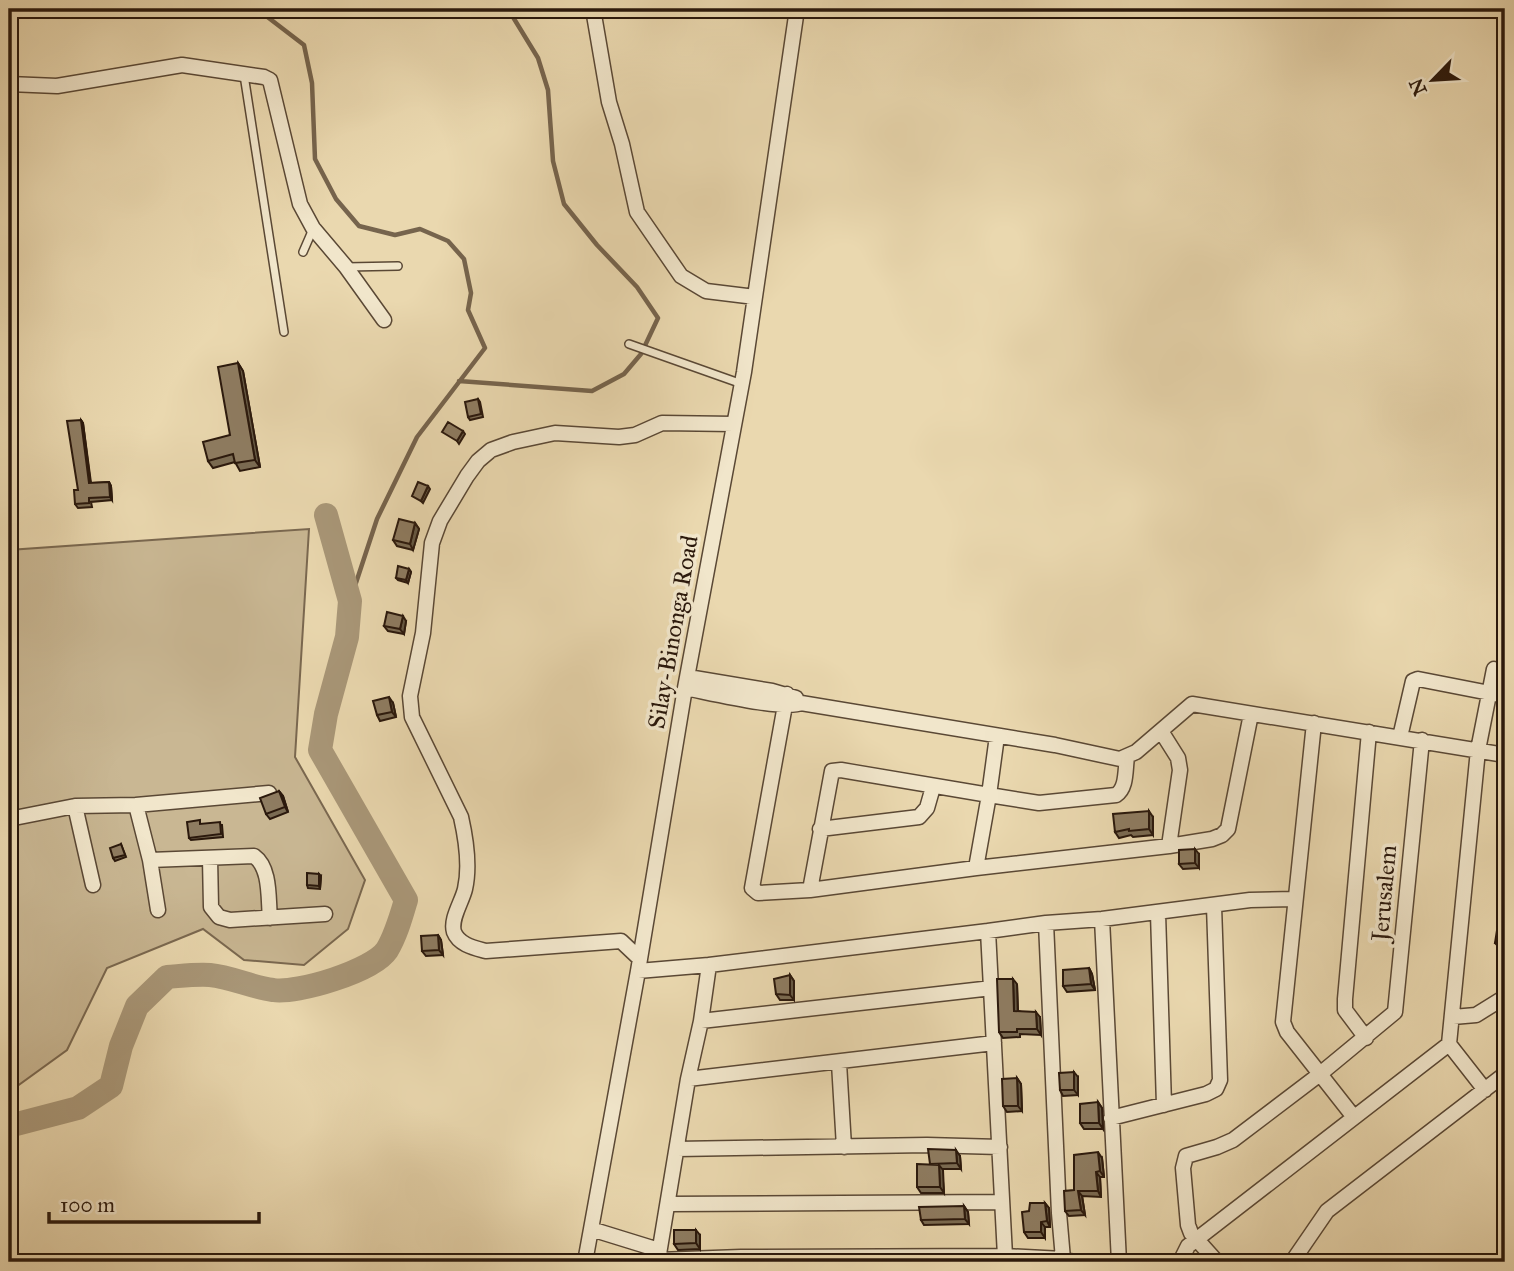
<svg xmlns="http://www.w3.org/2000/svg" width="1514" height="1271" viewBox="0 0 1514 1271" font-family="'IM FELL Great Primer',serif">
  <rect width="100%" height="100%" fill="#ead8af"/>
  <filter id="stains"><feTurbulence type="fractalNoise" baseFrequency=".00286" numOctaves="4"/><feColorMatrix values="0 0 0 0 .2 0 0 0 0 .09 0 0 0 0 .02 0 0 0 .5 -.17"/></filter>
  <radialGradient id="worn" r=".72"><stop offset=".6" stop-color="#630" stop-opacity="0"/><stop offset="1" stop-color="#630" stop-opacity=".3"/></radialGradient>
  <path fill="#c9b793" stroke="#7a6850" stroke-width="2" d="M 309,529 L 295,757 L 365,880 L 348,929 L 304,965 L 244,960 L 203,929 L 107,968 L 67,1050 L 9,1092 L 9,550 Z"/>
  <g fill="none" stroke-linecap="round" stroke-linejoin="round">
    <path stroke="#76644d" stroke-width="4.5" d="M 257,9 L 304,45 L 312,83 L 315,159 L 336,199 L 359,226 L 395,235 L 420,229 L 448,241 L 464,259 L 471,293 L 468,310 L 485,348 L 417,437 L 377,519 L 350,601
      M 459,381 L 592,391 L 624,374 L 641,354 L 658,318 L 637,287 L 597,245 L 564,204 L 553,161 L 548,90 L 538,58 L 508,9"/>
    <path stroke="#a99778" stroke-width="24" d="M 9,1126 L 78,1108 L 111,1086 L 121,1046 L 137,1006 L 167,977 C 181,976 196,974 210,975 C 231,977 251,987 273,990 C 297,994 373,971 387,950 C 396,935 401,917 406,900 L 320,750 L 326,714 L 347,637 L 350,601 L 326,515"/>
    <defs>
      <path id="lane" d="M 244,75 L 284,332
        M 303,252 L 313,229
        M 347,267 L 398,266
        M 629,344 L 742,384"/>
      <path id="street" d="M 593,9 L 609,102 L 622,144 L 637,212 L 681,276 L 706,291 L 755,297
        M 9,84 L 57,86 L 182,65 L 264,77 L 270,80 L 300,204 L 313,228 L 346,267 L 384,320
        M 688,677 L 772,691 L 796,698
        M 685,688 C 707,692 785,711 801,703 L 1055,745 L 1120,759 L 1136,752 L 1192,704 L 1505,755
        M 787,694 L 752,888 L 758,893 L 810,890 L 976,868 L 1169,846 L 1212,839 L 1222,835 L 1228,829 L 1251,714
        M 1161,731 L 1178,758 L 1180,770 L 1169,846
        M 1400,737 L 1413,681 L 1418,679 L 1505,696
        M 136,805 L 269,793
        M 75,806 L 93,885
        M 9,819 L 75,806 L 136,805 L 150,860 L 158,910
        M 820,829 L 919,817 L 927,808 L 933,787
        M 210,858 L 211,907 L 219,917 L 230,920 L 325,914
        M 150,860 L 254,856 C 271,868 268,899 270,918
        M 976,868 L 989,795 L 1039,803 L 1116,795 C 1127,788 1125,770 1127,757
        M 810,890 L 832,771 L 841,770 L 989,795 L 997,736
        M 1158,913 L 1164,1105
        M 1102,919 L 1119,1262
        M 1046,923 L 988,931 L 1005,1256 L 1063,1259 L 1063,1262
        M 640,959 L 621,941 L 486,951 C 475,948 459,945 454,932 C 450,919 462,902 465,889 C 470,867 466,839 461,817 L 412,717 L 410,696 L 423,633 L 432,543 L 440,521 L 467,476 L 478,461 L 491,450 L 513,442 L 555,433 L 619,437 L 635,435 L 662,423 L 734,424
        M 709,965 L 988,931
        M 638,971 L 709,965 L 701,1021 L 992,988
        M 1453,1017 L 1476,1015 L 1505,997
        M 701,1021 L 688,1079 L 994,1043
        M 1366,1038 L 1345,1010 L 1345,999 L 1369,732
        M 1449,1044 L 1485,1090
        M 839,1063 L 844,1147
        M 688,1079 L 658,1260 L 741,1257 L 1005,1256
        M 1353,1116 L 1320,1074 L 1395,1012 L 1422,740
        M 1111,1118 L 1206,1094 L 1216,1089 L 1220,1080 L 1214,906
        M 677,1149 L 927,1145 L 1000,1147
        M 668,1204 L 1001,1202
        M 591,1229 L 659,1250
        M 585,1262 L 638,971 L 685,688 L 744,372 L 797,9
        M 1073,1262 L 1063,1259 L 1059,1213 L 1046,923 L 1102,919 L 1250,900 L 1295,899
        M 1180,1262 L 1188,1246 L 1449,1044 L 1478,750 L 1494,669
        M 1217,1262 L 1191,1233 L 1188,1225 L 1183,1168 L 1186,1156 L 1217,1147 L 1233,1140 L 1320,1074 L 1287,1032 L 1283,1022 L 1314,723
        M 1292,1262 L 1327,1211 L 1505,1074"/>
    </defs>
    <use href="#lane" stroke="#5a4835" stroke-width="10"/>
    <use href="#street" stroke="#5a4835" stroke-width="17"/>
    <use href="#lane" stroke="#f1e6cb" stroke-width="7"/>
    <use href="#street" stroke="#f1e6cb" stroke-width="14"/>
  </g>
  <path fill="#7a6b53" stroke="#2a180c" stroke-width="2" d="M 238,363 L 243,371 L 260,467 L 240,471 L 235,462 L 213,468 L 208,461 L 230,435 Z
    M 478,399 L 480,402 L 483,417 L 470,420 L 468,417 Z
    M 81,420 L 83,423 L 91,483 L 109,482 L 111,486 L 112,500 L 91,502 L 92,507 L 78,508 L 75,504 L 78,490 Z
    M 415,523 L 419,529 L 413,550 L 397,546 L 393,540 Z
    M 409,569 L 411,572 L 408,583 L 398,580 L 396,578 Z
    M 406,621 L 404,634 L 388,631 L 384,626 Z
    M 393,703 L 396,717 L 380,721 L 377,715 Z
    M 279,791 L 283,796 L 288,812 L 270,819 L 266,814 Z
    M 1153,817 L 1153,835 L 1133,837 L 1131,835 L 1119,838 L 1115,832 Z
    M 202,824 L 222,825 L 223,837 L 191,840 L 189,838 Z
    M 121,844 L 126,857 L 115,861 L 113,858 Z
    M 1199,854 L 1199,868 L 1183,869 L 1179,864 Z
    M 321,876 L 320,889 L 308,888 L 307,885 Z
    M 1505,925 L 1505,946 L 1497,945 L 1495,943 Z
    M 438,935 L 441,940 L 443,955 L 426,956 L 422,951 Z
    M 1089,968 L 1092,974 L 1095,990 L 1067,992 L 1063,986 Z
    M 790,975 L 794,981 L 794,1000 L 780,1000 L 776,994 Z
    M 1017,984 L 1018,1011 L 1040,1017 L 1041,1035 L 1020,1034 L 1020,1037 L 1003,1038 L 999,1032 Z
    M 1078,1077 L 1078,1095 L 1063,1096 L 1060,1090 Z
    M 1017,1078 L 1021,1084 L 1022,1111 L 1007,1112 L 1003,1106 Z
    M 1098,1102 L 1102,1108 L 1103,1129 L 1084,1129 L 1080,1123 Z
    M 960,1156 L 961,1169 L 942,1169 L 944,1193 L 921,1193 L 917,1187 L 930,1164 Z
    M 1102,1158 L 1104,1177 L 1100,1177 L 1101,1197 L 1082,1196 L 1085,1215 L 1069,1216 L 1065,1211 L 1074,1190 Z
    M 1045,1203 L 1049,1208 L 1050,1227 L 1045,1227 L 1045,1238 L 1028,1238 L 1024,1232 L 1029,1211 Z
    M 964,1206 L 968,1212 L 969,1224 L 924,1225 L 921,1220 Z
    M 700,1235 L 700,1249 L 678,1250 L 674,1244 Z"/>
  <path fill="#635744" stroke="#2a180c" stroke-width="2" d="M 238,363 L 243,371 L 260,467 L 255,460 Z
    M 81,420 L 83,423 L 91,487 L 89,483 Z
    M 463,431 L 465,434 L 459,444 L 457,441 Z
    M 109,482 L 111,486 L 112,500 L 110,497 Z
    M 428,486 L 430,489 L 423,503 L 421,501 Z
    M 415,523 L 419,529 L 413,550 L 410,544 Z
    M 409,569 L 411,572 L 408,583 L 406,580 Z
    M 403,616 L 406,621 L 404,634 L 400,629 Z
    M 389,697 L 393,703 L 396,717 L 392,712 Z
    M 279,791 L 283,796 L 288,812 L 285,807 Z
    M 1149,811 L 1153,817 L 1153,835 L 1149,829 Z
    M 1195,849 L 1199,854 L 1199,868 L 1195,863 Z
    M 319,874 L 321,876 L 320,889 L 319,886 Z
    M 438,935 L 441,940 L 443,955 L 439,950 Z
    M 1089,968 L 1092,974 L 1095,990 L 1091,984 Z
    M 790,975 L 794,981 L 794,1000 L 790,995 Z
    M 1013,979 L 1017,984 L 1018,1017 L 1014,1011 Z
    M 1036,1012 L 1040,1017 L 1041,1035 L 1037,1029 Z
    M 1074,1072 L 1078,1077 L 1078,1095 L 1074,1090 Z
    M 1017,1078 L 1021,1084 L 1022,1111 L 1018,1106 Z
    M 1098,1102 L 1102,1108 L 1103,1129 L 1099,1123 Z
    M 956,1150 L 960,1156 L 961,1169 L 957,1163 Z
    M 1098,1152 L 1102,1158 L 1104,1177 L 1100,1171 Z
    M 939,1165 L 943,1170 L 944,1193 L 940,1187 Z
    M 1096,1172 L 1100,1177 L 1101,1197 L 1098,1191 Z
    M 1078,1191 L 1082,1196 L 1085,1215 L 1081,1210 Z
    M 1045,1203 L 1049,1208 L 1050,1227 L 1047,1221 Z
    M 964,1206 L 968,1212 L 969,1224 L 965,1219 Z
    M 1041,1222 L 1045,1227 L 1045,1238 L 1041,1232 Z
    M 696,1230 L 700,1235 L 700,1249 L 696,1243 Z"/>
  <path fill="#8e7c61" stroke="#2a180c" stroke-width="2" d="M 238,363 L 255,460 L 235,463 L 233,454 L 208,461 L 203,442 L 230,435 L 218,367 Z
    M 478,399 L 481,414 L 468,417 L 465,402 Z
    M 81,420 L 89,483 L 109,482 L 110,497 L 89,498 L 89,503 L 75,504 L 74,490 L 78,490 L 67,421 Z
    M 448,422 L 463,431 L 457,441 L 442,432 Z
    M 418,482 L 428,486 L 421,501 L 412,496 Z
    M 399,519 L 415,523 L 410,544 L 393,540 Z
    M 398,566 L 409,569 L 406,580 L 396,578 Z
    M 387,612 L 403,616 L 400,629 L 384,626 Z
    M 389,697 L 392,712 L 377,715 L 373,701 Z
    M 279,791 L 285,807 L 266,814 L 260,798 Z
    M 1149,811 L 1149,829 L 1129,831 L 1129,829 L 1115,832 L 1113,814 Z
    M 200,820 L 200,824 L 220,822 L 221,834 L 189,838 L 187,822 Z
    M 121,844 L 125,855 L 113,858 L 110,848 Z
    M 1195,849 L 1195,863 L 1179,864 L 1179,850 Z
    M 307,873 L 319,874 L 319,886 L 307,885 Z
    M 1498,924 L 1505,925 L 1505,943 L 1495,943 Z
    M 438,935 L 439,950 L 422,951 L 421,936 Z
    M 1089,968 L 1091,984 L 1063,986 L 1063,970 Z
    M 790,975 L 790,995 L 776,994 L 774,979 Z
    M 997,979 L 1013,979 L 1014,1011 L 1036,1012 L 1037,1029 L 1017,1029 L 1017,1032 L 999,1032 Z
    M 1074,1072 L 1074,1090 L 1060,1090 L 1059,1073 Z
    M 1017,1078 L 1018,1106 L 1003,1106 L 1002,1079 Z
    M 1098,1102 L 1099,1123 L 1080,1123 L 1080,1104 Z
    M 928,1149 L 956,1150 L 957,1163 L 930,1164 Z
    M 1098,1152 L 1100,1171 L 1096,1172 L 1098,1191 L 1078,1191 L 1081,1210 L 1065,1211 L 1064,1191 L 1074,1190 L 1074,1155 Z
    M 917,1164 L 939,1165 L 940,1187 L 917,1187 Z
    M 1030,1203 L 1045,1203 L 1047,1221 L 1041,1222 L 1041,1232 L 1024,1232 L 1022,1212 L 1029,1211 Z
    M 964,1206 L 965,1219 L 921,1220 L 919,1207 Z
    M 674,1230 L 696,1230 L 696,1243 L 674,1244 Z"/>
  <g text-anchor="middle" stroke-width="7" stroke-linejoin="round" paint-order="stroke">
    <g font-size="24" fill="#2a180c" stroke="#f1e6cb">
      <text transform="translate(673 632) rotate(-80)" y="8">Silay-Binonga Road</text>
      <text transform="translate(1384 893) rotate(-85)" y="8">Jerusalem</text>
    </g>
  </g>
  <rect width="1514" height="1271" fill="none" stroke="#ead8af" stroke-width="35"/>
  <rect x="10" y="10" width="1493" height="1250" fill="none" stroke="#2a180c" stroke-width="3.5"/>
  <rect x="18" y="18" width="1479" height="1236" fill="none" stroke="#2a180c" stroke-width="2"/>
  <g transform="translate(1433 80) rotate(245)" stroke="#f1e6cb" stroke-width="5" paint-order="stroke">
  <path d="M0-5L12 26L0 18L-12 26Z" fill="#2a180c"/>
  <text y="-10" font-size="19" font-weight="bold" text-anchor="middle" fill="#2a180c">N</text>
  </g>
  <path d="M49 1212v10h210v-10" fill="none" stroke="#2a180c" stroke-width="3.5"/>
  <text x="60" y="1212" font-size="21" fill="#2a180c" stroke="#f1e6cb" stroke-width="5" paint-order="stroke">100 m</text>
  <rect width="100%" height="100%" filter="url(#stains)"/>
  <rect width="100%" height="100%" fill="url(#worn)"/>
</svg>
